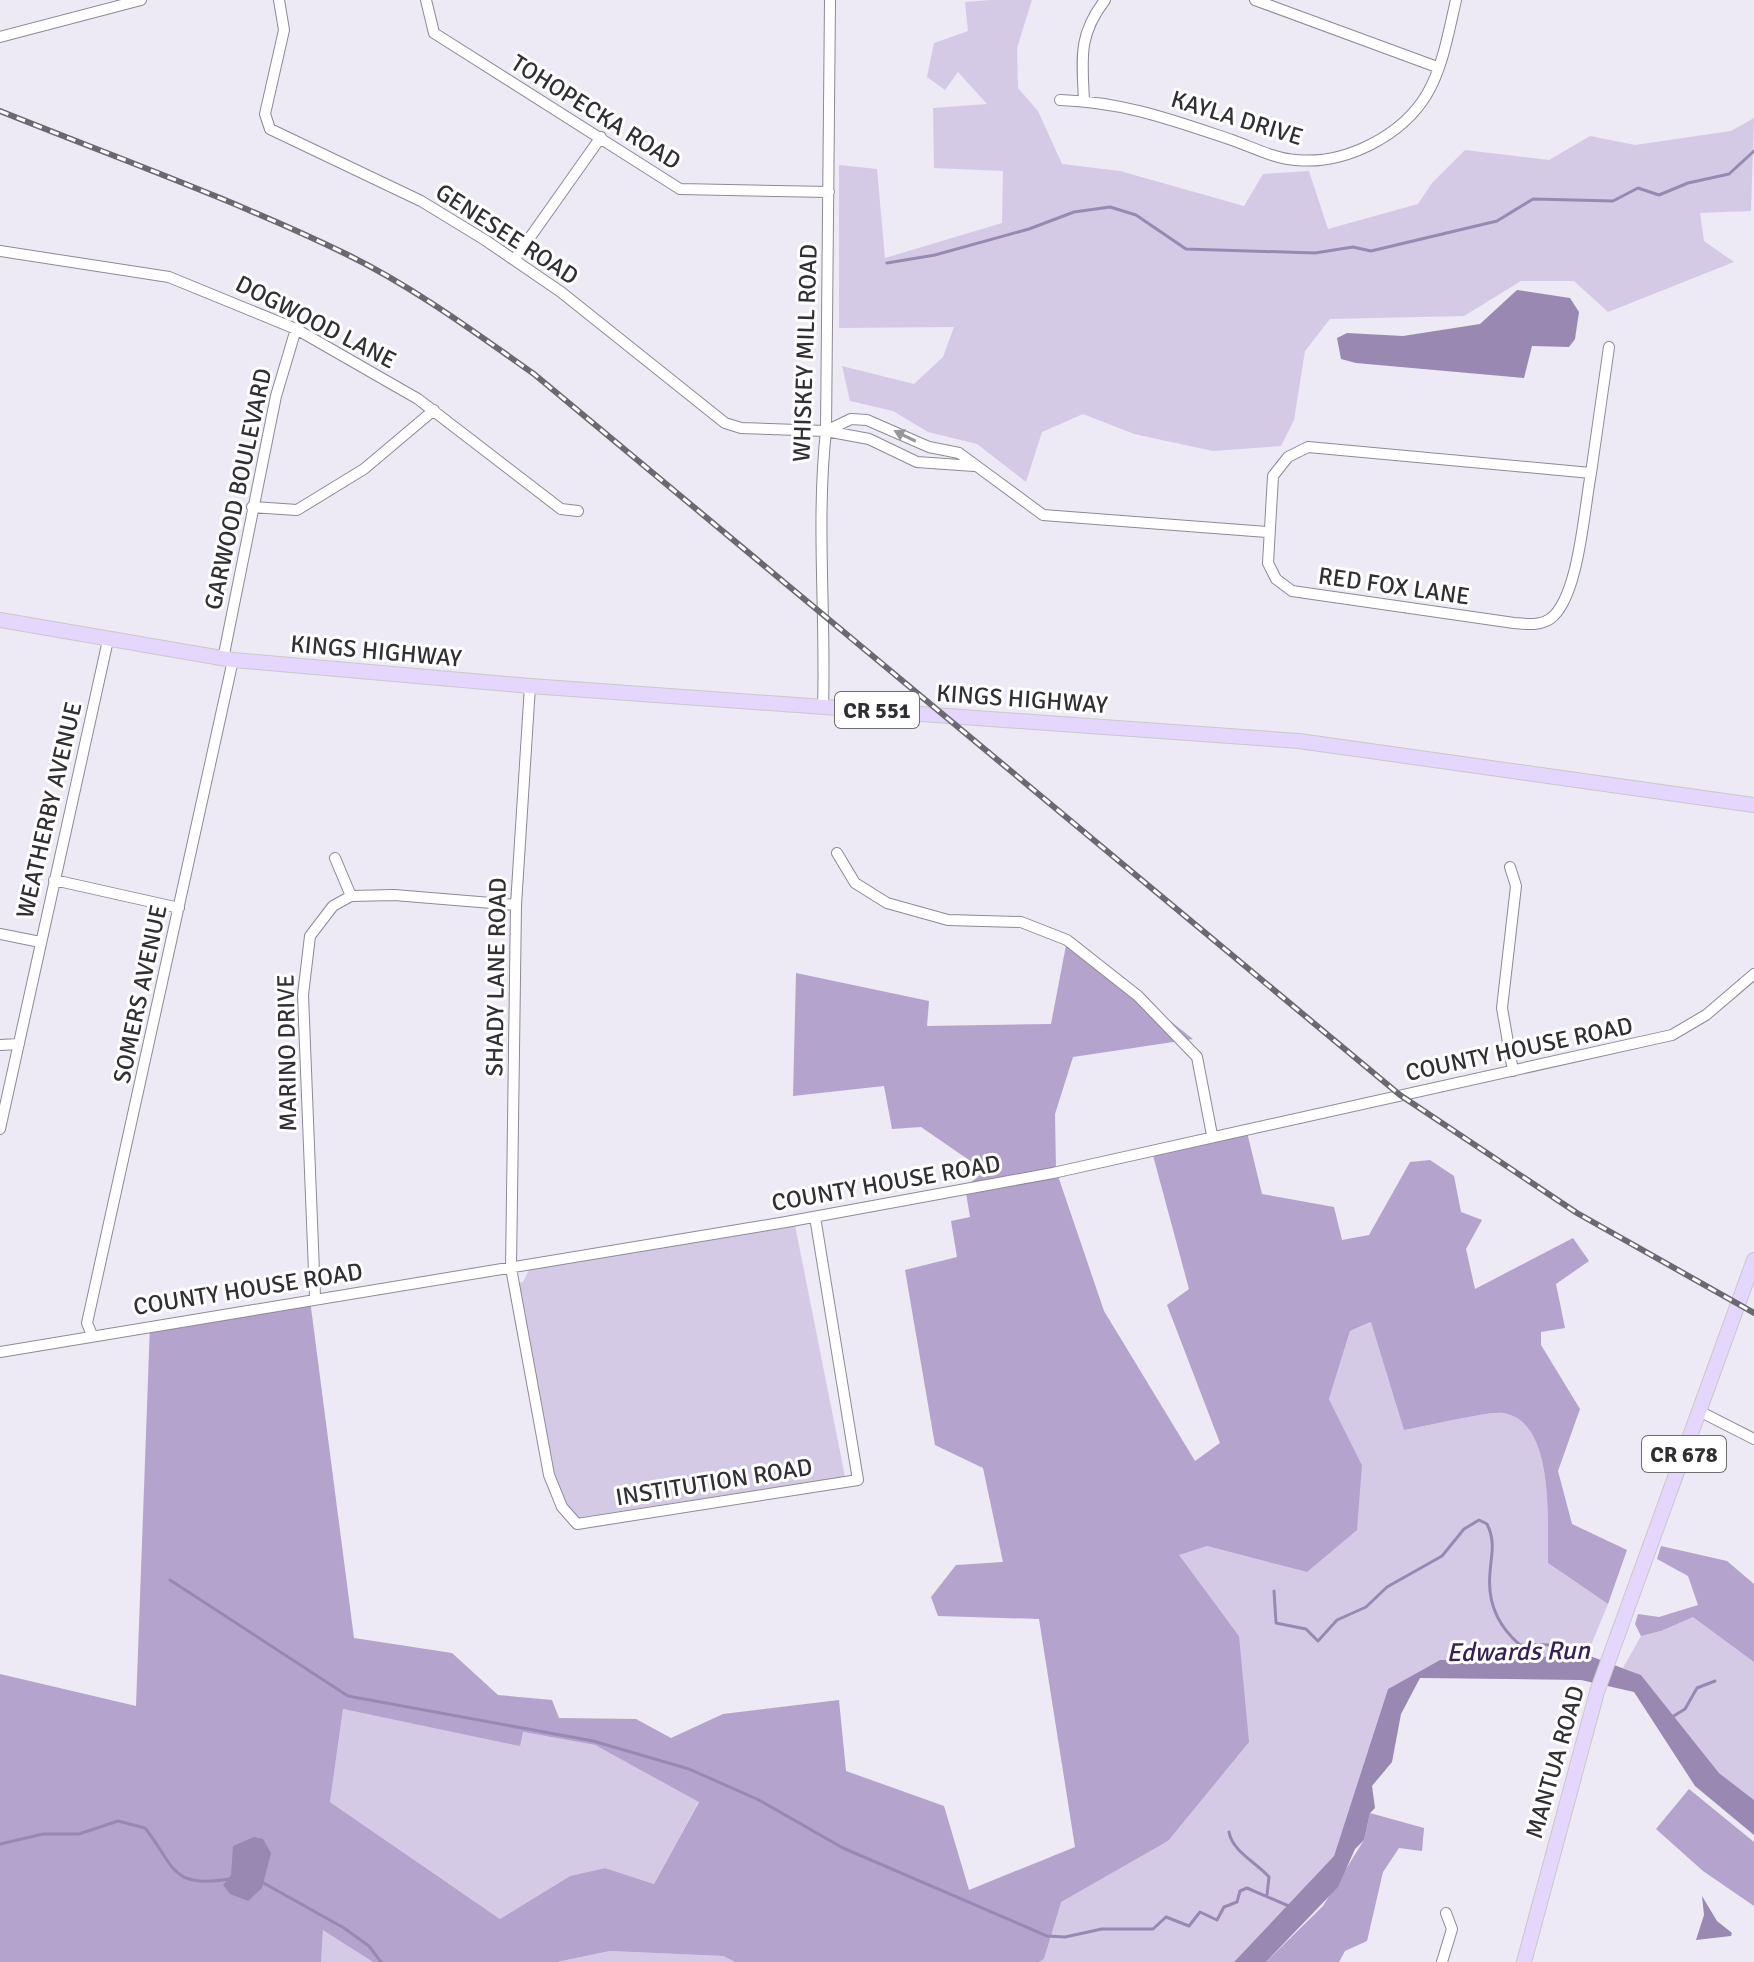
<svg xmlns="http://www.w3.org/2000/svg" width="1754" height="1962" viewBox="0 0 1754 1962" font-family="Signika,sans-serif">
  <rect width="100%" height="100%" fill="#ede9f5"/>
  <path fill="#d5cae6" d="M 991,0 L 1032,0 L 1017,48 L 1018,88 L 1038,111 L 1062,164 L 1120,171 L 1244,206 L 1263,174 L 1309,171 L 1328,229 L 1418,204 L 1432,183 L 1465,150 L 1549,160 L 1590,136 L 1635,145 L 1731,131 L 1754,118 L 1751,211 L 1700,213 L 1704,241 L 1734,262 L 1608,312 L 1574,281 L 1521,281 L 1464,316 L 1330,319 L 1305,351 L 1294,420 L 1281,446 L 1213,451 L 1134,434 L 1083,414 L 1042,432 L 1026,482 L 977,444 L 928,432 L 893,411 L 850,401 L 842,366 L 914,384 L 943,357 L 954,327 L 839,328 L 839,165 L 877,169 L 885,258 L 1002,223 L 1003,171 L 934,168 L 933,108 L 987,104 L 958,72 L 945,90 L 927,77 L 934,43 L 968,31 L 965,2 Z
    M 794,1220 L 845,1477 L 574,1518 L 551,1471 L 517,1283 L 523,1282 L 531,1266 Z
    M 1372,1322 L 1405,1430 C 1423,1427 1489,1411 1503,1413 C 1556,1421 1547,1525 1548,1563 L 1608,1604 L 1587,1655 L 1440,1660 L 1388,1689 L 1334,1856 L 1234,1962 L 1039,1962 L 1044,1959 L 1060,1902 L 1168,1841 L 1239,1636 L 1178,1555 L 1207,1546 L 1307,1572 L 1362,1465 L 1329,1399 L 1350,1331 Z
    M 1693,1616 L 1754,1662 L 1754,1800 L 1719,1773 L 1641,1675 L 1623,1668 L 1641,1636 L 1661,1631 Z
    M 343,1709 L 519,1745 L 522,1732 L 595,1745 L 699,1801 L 654,1884 L 605,1868 L 570,1876 L 500,1919 L 330,1802 Z
    M 323,1929 L 373,1962 L 321,1962 Z
    M 610,1951 L 723,1956 L 735,1962 L 557,1962 Z"/>
  <path fill="#b3a3cd" fill-rule="evenodd" d="M 1067,940 L 1193,1039 L 1073,1057 L 1055,1114 L 1056,1170 L 1104,1311 L 1195,1461 L 1220,1443 L 1167,1305 L 1189,1289 L 1151,1148 L 1246,1128 L 1262,1194 L 1334,1207 L 1342,1240 L 1369,1235 L 1410,1162 L 1430,1160 L 1454,1176 L 1461,1212 L 1482,1220 L 1466,1249 L 1475,1289 L 1573,1238 L 1589,1261 L 1556,1284 L 1565,1328 L 1541,1332 L 1541,1345 L 1580,1409 L 1558,1471 L 1572,1524 L 1627,1550 L 1608,1604 L 1548,1563 C 1547,1525 1556,1421 1503,1413 C 1489,1411 1423,1427 1404,1430 L 1371,1322 L 1350,1331 L 1329,1399 L 1362,1465 L 1357,1530 L 1307,1572 L 1207,1546 L 1179,1555 L 1239,1636 L 1249,1742 L 1168,1841 L 1061,1902 L 1044,1959 L 1039,1962 L 735,1962 L 723,1956 L 610,1951 L 557,1962 L 373,1962 L 323,1930 L 321,1962 L 0,1962 L 0,1674 L 136,1706 L 150,1325 L 310,1300 L 354,1638 L 452,1653 L 498,1695 L 552,1700 L 559,1718 L 636,1719 L 671,1738 L 723,1714 L 839,1700 L 846,1771 L 944,1806 L 969,1890 L 1075,1847 L 1039,1619 L 938,1616 L 931,1597 L 956,1565 L 1003,1562 L 983,1468 L 935,1445 L 905,1270 L 957,1257 L 951,1221 L 970,1217 L 965,1187 L 985,1171 L 921,1127 L 892,1129 L 884,1086 L 793,1096 L 796,973 L 929,1001 L 927,1026 L 1051,1024 ZM 343,1709 L 520,1746 L 523,1732 L 595,1745 L 699,1802 L 654,1884 L 605,1868 L 570,1876 L 500,1919 L 330,1802 Z
    M 1661,1546 L 1727,1561 L 1754,1584 L 1754,1662 L 1693,1617 L 1661,1631 L 1641,1636 L 1635,1624 L 1638,1614 L 1659,1617 L 1698,1605 L 1688,1576 L 1657,1559 Z
    M 1689,1789 L 1754,1842 L 1754,1906 L 1703,1871 L 1656,1829 Z
    M 1370,1813 L 1424,1828 L 1422,1851 L 1399,1848 L 1383,1872 L 1367,1941 L 1345,1951 L 1339,1962 L 1266,1962 L 1323,1906 L 1364,1840 Z"/>
  <path fill="#9989b2" d="M 1517,290 L 1570,298 L 1579,312 L 1575,339 L 1569,347 L 1532,346 L 1524,378 L 1356,363 L 1341,359 L 1337,338 L 1347,333 L 1403,336 L 1480,324 Z
    M 1587,1655 L 1641,1675 L 1719,1773 L 1754,1800 L 1754,1835 L 1695,1786 L 1634,1692 L 1581,1680 L 1420,1678 L 1401,1714 L 1392,1762 L 1372,1786 L 1375,1808 L 1370,1813 L 1364,1840 L 1355,1849 L 1338,1887 L 1266,1962 L 1234,1962 L 1334,1856 L 1388,1689 L 1440,1660 Z
    M 254,1837 L 263,1839 L 271,1853 L 262,1888 L 248,1901 L 230,1894 L 223,1885 L 231,1875 L 233,1846 Z
    M 1702,1896 L 1717,1921 L 1732,1933 L 1731,1936 L 1696,1940 L 1704,1915 Z"/>
  <g fill="none" stroke-linecap="round" stroke-linejoin="round">
    <path stroke="#9989b2" stroke-width="3" d="M 887,263 L 935,255 L 1029,229 L 1074,212 L 1110,207 L 1136,215 L 1186,249 L 1315,253 L 1353,247 L 1371,251 L 1497,221 L 1533,199 L 1613,201 L 1638,188 L 1659,195 L 1688,183 L 1729,174 L 1754,151
      M 170,1580 L 348,1696 L 593,1741 L 689,1769 L 759,1800 L 843,1848 L 1047,1936 L 1065,1937 L 1102,1929 L 1153,1929 L 1166,1917 L 1189,1926 L 1200,1912 L 1217,1920 L 1224,1907 L 1237,1902 L 1240,1891 L 1247,1888 L 1291,1907
      M 1274,1591 L 1276,1623 L 1306,1629 L 1318,1641 L 1337,1620 L 1366,1607 L 1387,1587 L 1442,1556 L 1464,1529 L 1479,1520 L 1487,1524 C 1496,1542 1491,1555 1490,1573 C 1487,1603 1498,1626 1520,1645 C 1541,1646 1559,1639 1572,1659
      M 1672,1717 L 1685,1709 L 1697,1688 L 1715,1681
      M 1229,1832 C 1232,1851 1257,1863 1269,1877 L 1267,1895
      M 0,1844 L 43,1834 L 79,1834 L 118,1821 L 145,1828 C 175,1865 169,1889 229,1879
      M 260,1881 L 344,1928 L 369,1946 L 381,1962"/>
    <defs>
      <path id="minor" d="M 279,0 L 284,30 L 265,114 L 270,129 L 421,201 L 485,240 L 561,292 L 725,423 L 741,428 L 826,431 L 869,439 L 917,462 L 974,466
        M 426,0 L 434,33 L 680,189 L 829,192
        M 1255,0 L 1437,67
        M 0,37 L 141,0
        M 1060,100 C 1124,102 1172,120 1232,140 C 1252,147 1275,159 1296,160 C 1345,165 1402,136 1427,94 C 1443,67 1449,30 1456,0
        M 1084,101 C 1082,58 1078,35 1105,0
        M 0,251 L 169,277 L 296,329 L 418,399 L 561,509 L 578,511
        M 514,260 L 601,137
        M 826,431 L 851,419 L 867,420 L 929,447 L 959,453 L 1043,515 L 1267,532
        M 1308,447 L 1591,473 C 1584,509 1579,598 1550,619 C 1539,626 1526,624 1514,623 L 1292,591 L 1276,579 L 1268,563 L 1273,476 L 1288,457 Z
        M 1591,473 L 1609,347
        M 252,507 L 297,510 L 364,469 L 434,410
        M 223,659 L 276,396 L 296,329
        M 530,686 L 516,905 L 511,1268 L 549,1475 L 562,1507 L 577,1524 L 858,1480 L 815,1217
        M 823,707 C 826,615 816,522 826,431 L 830,0
        M 837,853 L 855,883 L 887,903 L 948,920 L 1021,922 L 1067,940 L 1138,996 L 1197,1057 L 1212,1135
        M 335,858 L 351,896
        M 1510,867 L 1516,886 L 1502,1008 L 1513,1071
        M 54,880 L 179,908
        M 0,934 L 40,942
        M 0,1045 L 19,1044
        M 0,1129 L 108,640
        M 315,1297 L 303,995 L 310,936 L 333,906 L 351,896 L 394,895 L 516,905
        M 92,1335 L 87,1323 L 233,660
        M 0,1352 L 786,1222 L 1053,1173 L 1672,1035 L 1706,1015 L 1754,974
        M 1699,1411 L 1754,1439
        M 1442,1962 L 1452,1929 L 1446,1913"/>
      <path id="major" d="M 0,620 L 233,660 L 530,686 L 1299,741 L 1754,805
        M 1524,1962 L 1597,1692 L 1754,1260"/>
    </defs>
    <use href="#minor" stroke="#8e8a95" stroke-width="12"/>
    <use href="#major" stroke="#c9c9ca" stroke-width="16"/>
    <use href="#minor" stroke="#fff" stroke-width="10"/>
    <use href="#major" stroke="#e5d6fe" stroke-width="14"/>
    <defs>
      <path id="rail" d="M 0,111 C 115,157 232,199 344,253 C 412,286 473,331 534,374 L 1400,1095 L 1577,1213 L 1754,1313"/>
    </defs>
    <use href="#rail" stroke="#6b6970" stroke-width="6"/>
    <use href="#rail" stroke="#fff" stroke-width="3" stroke-dasharray="9" stroke-linecap="butt"/>
  </g>
  <defs><path id="oneway-solid" d="M-6-.8H1V-3.2L6.5 0L1 3.2V.8H-6Z" transform="scale(2)"/></defs>
  <use fill="#98979a" href="#oneway-solid" transform="translate(905 436) rotate(-154)"/>
  <g text-anchor="middle" stroke-width="6" stroke-linejoin="round" paint-order="stroke">
    <g fill="#fff" stroke="#6f6d71" stroke-width="2">
      <rect x="835" y="692" width="84" height="36" rx="6"/>
      <rect x="1642" y="1436" width="84" height="36" rx="6"/>
    </g>
    <g font-size="22" font-weight="bold" fill="#312f34">
      <text x="877" y="718">CR 551</text>
      <text x="1684" y="1462">CR 678</text>
    </g>
    <g font-size="24" fill="#312f34" stroke="#fff">
      <text transform="translate(596 112) rotate(32)" y="8">TOHOPECKA ROAD</text>
      <text transform="translate(1237 118) rotate(17)" y="8">KAYLA DRIVE</text>
      <text transform="translate(507 234) rotate(33)" y="8">GENESEE ROAD</text>
      <text transform="translate(316 322) rotate(27)" y="8">DOGWOOD LANE</text>
      <text transform="translate(805 353) rotate(-88)" y="8">WHISKEY MILL ROAD</text>
      <text transform="translate(238 489) rotate(-78)" y="8">GARWOOD BOULEVARD</text>
      <text transform="translate(1394 586) rotate(8)" y="8">RED FOX LANE</text>
      <text transform="translate(376 651) rotate(5)" y="8">KINGS HIGHWAY</text>
      <text transform="translate(1022 699) rotate(4)" y="8">KINGS HIGHWAY</text>
      <text transform="translate(49 810) rotate(-77)" y="8">WEATHERBY AVENUE</text>
      <text transform="translate(496 977) rotate(-89)" y="8">SHADY LANE ROAD</text>
      <text transform="translate(140 994) rotate(-78)" y="8">SOMERS AVENUE</text>
      <text transform="translate(1519 1049) rotate(-12)" y="8">COUNTY HOUSE ROAD</text>
      <text transform="translate(287 1053) rotate(-91)" y="8">MARINO DRIVE</text>
      <text transform="translate(886 1183) rotate(-10)" y="8">COUNTY HOUSE ROAD</text>
      <text transform="translate(248 1289) rotate(-9)" y="8">COUNTY HOUSE ROAD</text>
      <text transform="translate(714 1482) rotate(-9)" y="8">INSTITUTION ROAD</text>
      <text transform="translate(1555 1762) rotate(-74)" y="8">MANTUA ROAD</text>
    </g>
    <g font-size="26" font-style="italic" fill="#372054" stroke="#fff">
      <text transform="translate(1518 1651) rotate(-1)" y="9">Edwards Run</text>
    </g>
  </g>
</svg>
